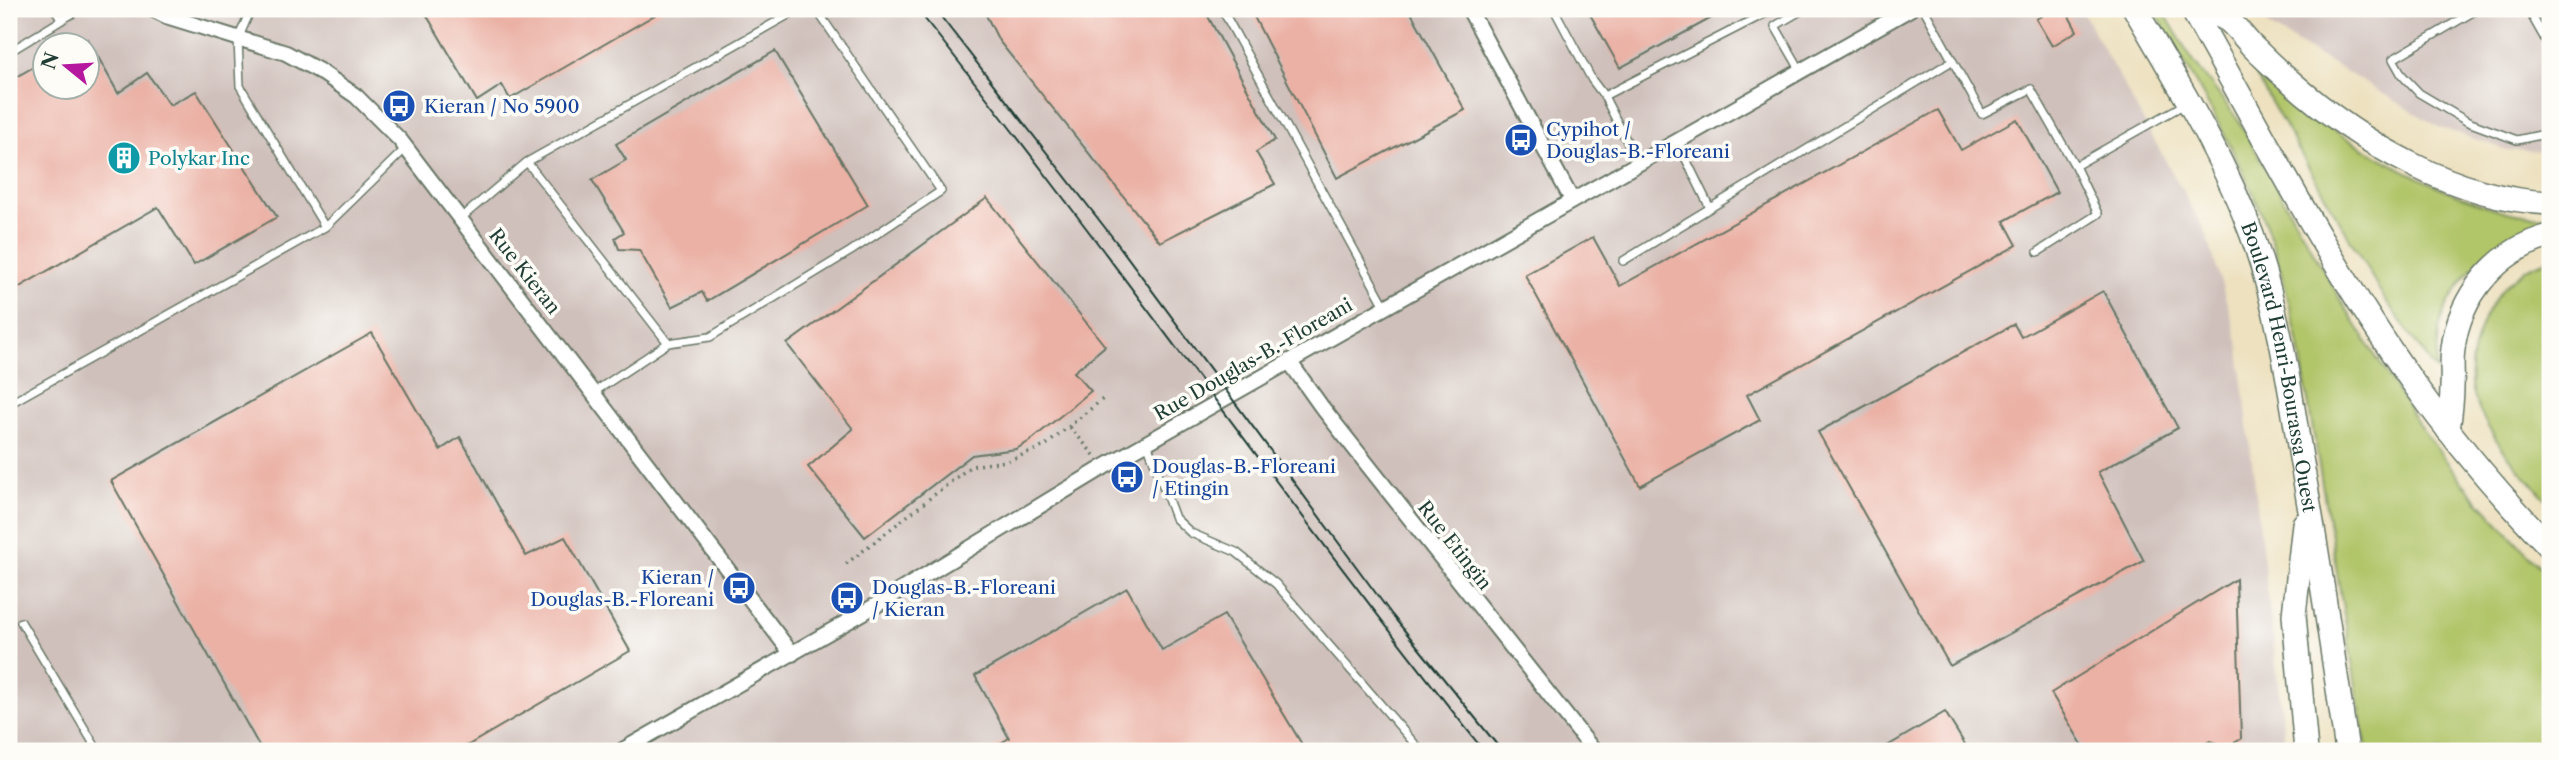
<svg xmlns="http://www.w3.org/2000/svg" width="2559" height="760" viewBox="0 0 2559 760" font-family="'Libre Caslon Text',serif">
  <rect width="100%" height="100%" fill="#fdfcf7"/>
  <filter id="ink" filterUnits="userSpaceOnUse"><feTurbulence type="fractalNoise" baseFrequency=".0143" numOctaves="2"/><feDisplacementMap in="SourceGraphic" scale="14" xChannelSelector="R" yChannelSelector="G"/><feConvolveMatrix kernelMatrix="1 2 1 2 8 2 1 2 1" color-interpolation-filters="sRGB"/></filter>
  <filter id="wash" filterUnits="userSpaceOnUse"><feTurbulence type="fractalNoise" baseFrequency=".00686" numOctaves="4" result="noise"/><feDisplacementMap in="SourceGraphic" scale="28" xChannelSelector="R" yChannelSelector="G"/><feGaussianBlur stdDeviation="1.57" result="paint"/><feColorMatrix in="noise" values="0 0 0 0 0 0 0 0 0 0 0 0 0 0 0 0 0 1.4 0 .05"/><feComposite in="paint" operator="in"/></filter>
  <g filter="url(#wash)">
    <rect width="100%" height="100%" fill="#ede1c0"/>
    <path fill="#cfc0bb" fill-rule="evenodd" d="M 9,9 L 2081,9 L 2207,235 L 2238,341 L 2286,751 L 9,751 ZM 46,46 L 88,46 L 88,88 L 46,88 Z
      M 2256,9 L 2550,9 L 2550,151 L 2508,150 L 2439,127 L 2269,26 Z"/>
    <path fill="#b1c569" stroke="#68814e" stroke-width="2" d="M 2154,9 L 2162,9 L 2191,58 L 2239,121 L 2341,301 L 2418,424 L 2471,493 L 2550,578 L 2550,751 L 2367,751 L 2298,341 C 2288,297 2278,254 2261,212 C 2232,141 2191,76 2154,9 Z
      M 2248,62 C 2269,79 2289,98 2310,114 C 2359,149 2491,224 2550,216 L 2550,227 C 2511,241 2482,250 2458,287 C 2452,297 2446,306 2442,316 C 2437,333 2438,353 2436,370 L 2384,298 Z
      M 2550,259 L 2550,503 C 2521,472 2491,441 2475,400 C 2469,387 2470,367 2473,353 C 2483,309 2506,272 2550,259 Z"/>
    <g id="blocks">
      <path fill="#ebb1a5" d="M 423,9 L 665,9 L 510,99 L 502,85 L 477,101 Z
        M 983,9 L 1204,9 L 1275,140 L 1256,152 L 1275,184 L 1160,242 L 999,41 Z
        M 1250,9 L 1409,9 L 1465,110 L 1337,178 Z
        M 1587,9 L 1728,9 L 1620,68 Z
        M 2054,9 L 2065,9 L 2077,31 L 2052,46 L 2036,19 Z
        M 88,39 L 118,93 L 147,73 L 170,105 L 196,91 L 277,217 L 194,265 L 158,207 L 9,293 L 9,81 L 46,60 L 46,88 L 88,88 Z
        M 775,51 L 868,205 L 707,301 L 702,292 L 672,307 L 639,250 L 619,249 L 615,238 L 624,232 L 592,180 L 626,160 L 616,144 Z
        M 1938,110 L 1961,150 L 2017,119 L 2057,192 L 2004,221 L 2017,245 L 1747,395 L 1760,420 L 1640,486 L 1525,275 L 1593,237 L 1620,286 Z
        M 987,198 L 1105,346 L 1074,372 L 1091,391 L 1030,441 L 1016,449 L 972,455 L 865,537 L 808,467 L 853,429 L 787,344 Z
        M 2103,291 L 2178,428 L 2098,472 L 2144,561 L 1950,666 L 1818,432 L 2014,324 L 2021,337 Z
        M 372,333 L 440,450 L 460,437 L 526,556 L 565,537 L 630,651 L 458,751 L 262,751 L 111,481 Z
        M 2236,579 L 2241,739 L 2227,747 L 2210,741 L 2192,751 L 2086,751 L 2051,693 Z
        M 1127,588 L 1162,650 L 1224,615 L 1306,751 L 988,751 L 1009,738 L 975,676 Z
        M 1945,712 L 1969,751 L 1879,751 Z"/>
    </g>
  </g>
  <g filter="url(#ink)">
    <use href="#blocks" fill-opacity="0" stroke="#677665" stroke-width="2"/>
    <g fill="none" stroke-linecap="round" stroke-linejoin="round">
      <defs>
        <path id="lane" d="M 55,9 L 61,20
          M 251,9 L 238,39 L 240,86 L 325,227
          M 1222,9 L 1385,306
          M 1554,9 L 1592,80 L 1604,96
          M 1924,9 L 1982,114 L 2031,89 L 2075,166
          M 2478,9 L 2393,59 L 2402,75 L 2419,93 L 2468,122 L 2517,140 L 2550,133
          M 2528,9 L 2550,48
          M 9,52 L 80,9
          M 1801,71 L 1775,26 L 1804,9
          M 1677,141 L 1710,208
          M 527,162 L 668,343
          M 1638,163 L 1604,96 L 1768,12
          M 460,219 L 527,162 L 799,9
          M 2038,252 L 2098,214 L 2075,166 L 2185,104
          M 1623,261 L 1952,61
          M 594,392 L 668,343 L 710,337 L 851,251 L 941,191 L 816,9
          M 9,404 L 325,227 L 406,148
          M 1147,443 L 1175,518 L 1191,533 L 1236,552 L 1276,584 L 1421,751
          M 21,622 L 98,751"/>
        <path id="street" d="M 152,9 L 166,16 L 286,53 L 321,72 L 356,96 L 400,140 L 792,654
          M 1469,9 L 1572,200
          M 1289,361 L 1321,406 L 1594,751
          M 621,751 L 873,607 L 1104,467 L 1910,9"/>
        <g id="primary">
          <path id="s1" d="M 2135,9 C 2177,82 2223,155 2252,235 C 2278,307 2289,383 2301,458 C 2318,555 2333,653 2347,751"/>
          <path d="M 2192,9 C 2263,135 2330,266 2414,384 C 2455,442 2501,496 2550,547"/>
          <path d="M 2206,9 C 2213,13 2222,16 2229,21 C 2237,28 2244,37 2251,45 C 2263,57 2276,70 2290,81 C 2360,143 2455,199 2550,203"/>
          <path d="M 2448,430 C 2450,416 2452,401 2452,387 C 2453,374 2451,362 2453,349 C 2459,296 2498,249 2550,236"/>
          <path d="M 2304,524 L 2294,615 L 2306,751"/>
        </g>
      </defs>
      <use href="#lane" stroke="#677665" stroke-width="10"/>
      <use href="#street" stroke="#677665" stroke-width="18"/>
      <use href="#primary" stroke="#677665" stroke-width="26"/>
      <path stroke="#677665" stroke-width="3.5" stroke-dasharray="2 5" stroke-linecap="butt" d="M 1070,427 L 1094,455
        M 846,564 L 971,466 L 1007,461 L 1045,446 L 1104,398"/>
      <use href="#lane" stroke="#fff" stroke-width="7"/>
      <use href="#street" stroke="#fff" stroke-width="14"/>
      <use href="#primary" stroke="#fff" stroke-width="23"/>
      <path stroke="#1f3d34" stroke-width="2" d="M 917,9 C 1111,253 1290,508 1484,751
        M 935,9 L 1117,243 L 1392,615 L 1502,751"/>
    </g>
  </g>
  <defs>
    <symbol id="bus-disc" viewBox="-11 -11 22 22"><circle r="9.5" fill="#1a4fb4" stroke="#fdfcf7"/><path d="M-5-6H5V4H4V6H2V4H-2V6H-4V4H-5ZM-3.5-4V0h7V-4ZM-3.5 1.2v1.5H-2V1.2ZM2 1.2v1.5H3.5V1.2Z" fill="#fff"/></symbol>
    <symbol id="building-disc" viewBox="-11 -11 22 22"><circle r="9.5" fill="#0f9aa8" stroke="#fdfcf7"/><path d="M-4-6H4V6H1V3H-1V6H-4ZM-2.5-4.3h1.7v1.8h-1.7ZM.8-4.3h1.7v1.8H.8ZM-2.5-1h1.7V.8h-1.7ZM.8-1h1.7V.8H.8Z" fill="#fff"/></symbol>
  </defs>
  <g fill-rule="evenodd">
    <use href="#bus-disc" x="380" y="87" width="38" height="38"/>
    <use href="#bus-disc" x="1502" y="121" width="38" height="38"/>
    <use href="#building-disc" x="105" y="139" width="38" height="38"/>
    <use href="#bus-disc" x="1108" y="458" width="38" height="38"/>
    <use href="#bus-disc" x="720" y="569" width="38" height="38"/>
    <use href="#bus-disc" x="828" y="579" width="38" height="38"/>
  </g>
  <g text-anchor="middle" stroke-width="7" stroke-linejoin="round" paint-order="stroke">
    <g font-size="19" fill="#164399" stroke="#fdfcf7" text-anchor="start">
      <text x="424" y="113">Kieran / No 5900</text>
      <text x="1546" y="136">Cypihot /<tspan x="1546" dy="22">Douglas-B.-Floreani</tspan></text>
      <text x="1152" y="473">Douglas-B.-Floreani<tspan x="1152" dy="22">/ Etingin</tspan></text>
      <text x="714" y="584" text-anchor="end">Kieran /<tspan x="714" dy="22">Douglas-B.-Floreani</tspan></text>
      <text x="872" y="594">Douglas-B.-Floreani<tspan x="872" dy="22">/ Kieran</tspan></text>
    </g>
    <g font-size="19" fill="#0d838f" stroke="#fdfcf7" text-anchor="start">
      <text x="148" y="165">Polykar Inc</text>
    </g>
    <g font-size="19" fill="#1f3d34" stroke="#fdfcf7">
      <text transform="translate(525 271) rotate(52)" y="7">Rue Kieran</text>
      <text transform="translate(1253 359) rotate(-30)" y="7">Rue Douglas-B.-Floreani</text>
      <text dy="7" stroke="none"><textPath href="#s1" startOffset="390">Boulevard Henri-Bourassa Ouest</textPath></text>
      <text transform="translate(1455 545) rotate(52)" y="7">Rue Etingin</text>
    </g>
  </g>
  <rect width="2559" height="760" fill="none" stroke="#fdfcf7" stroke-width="35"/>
  <g transform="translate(66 66) rotate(288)"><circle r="33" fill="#fdfcf7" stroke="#a4b0a9" stroke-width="2"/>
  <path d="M0-5L12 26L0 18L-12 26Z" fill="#b5179e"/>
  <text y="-10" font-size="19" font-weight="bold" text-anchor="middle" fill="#1f3d34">N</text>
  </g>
</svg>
